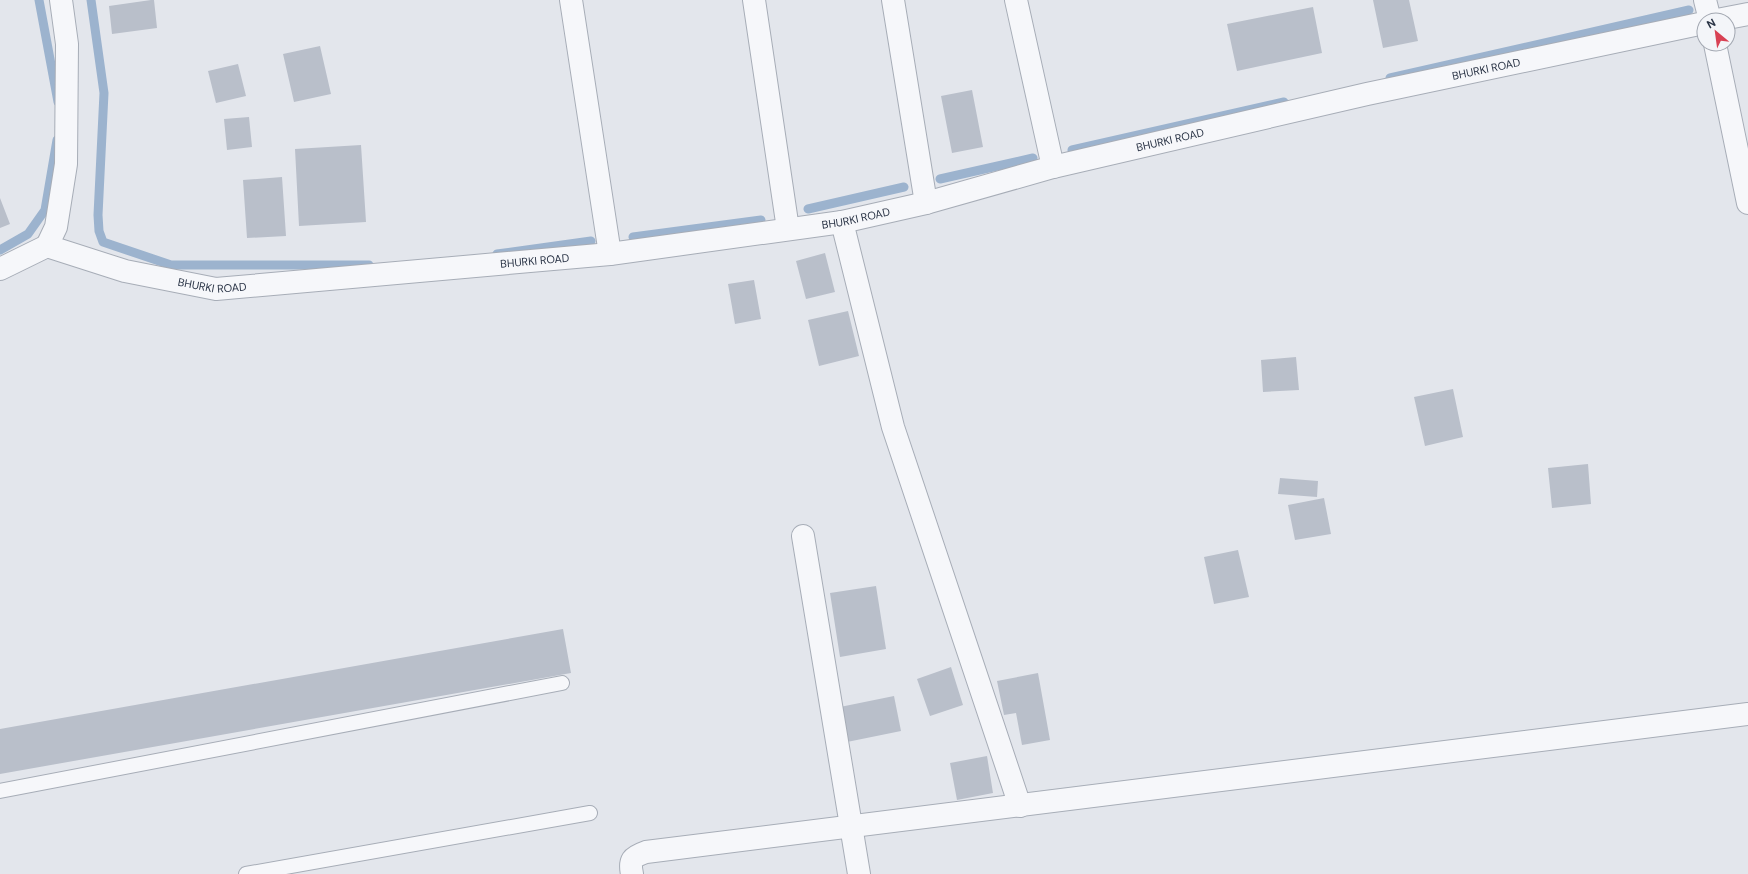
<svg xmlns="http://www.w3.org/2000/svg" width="1748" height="874" viewBox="0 0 1748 874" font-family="'DM Sans',sans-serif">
  <rect width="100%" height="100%" fill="#e3e6ec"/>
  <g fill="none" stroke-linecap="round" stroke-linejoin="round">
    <path stroke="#9cb3ce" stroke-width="9" d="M 39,0 L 58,102
      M 91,0 L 104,93 L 98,215 L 99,231 L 103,242 L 171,265 L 369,265
      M 1390,78 L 1689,10
      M 1072,150 L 1284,102
      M 940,179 L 1033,158
      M 808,209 L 904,187
      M 633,237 L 761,220
      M 0,250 L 28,234 L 45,210 L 57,140
      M 497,254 L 591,241"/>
  </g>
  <path fill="#b9bfca" d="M 151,0 L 154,0 L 157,28 L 112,34 L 109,6 Z
    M 1373,0 L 1409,0 L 1418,41 L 1383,48 Z
    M 1313,7 L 1322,53 L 1237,71 L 1227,24 Z
    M 320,46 L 331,94 L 294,102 L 283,54 Z
    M 238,64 L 246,96 L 216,103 L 208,71 Z
    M 972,90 L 983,147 L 952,153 L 941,96 Z
    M 249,117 L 252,147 L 227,150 L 224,119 Z
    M 361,145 L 366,222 L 299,226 L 295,149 Z
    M 282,177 L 286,236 L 247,238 L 243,180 Z
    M 0,198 L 10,224 L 0,228 Z
    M 825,253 L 835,292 L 806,299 L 796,261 Z
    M 754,280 L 761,319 L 735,324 L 728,284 Z
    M 848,311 L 859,356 L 819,366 L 808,320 Z
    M 1296,357 L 1299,390 L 1263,392 L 1261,360 Z
    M 1453,389 L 1463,437 L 1425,446 L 1414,397 Z
    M 1588,464 L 1591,504 L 1552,508 L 1548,468 Z
    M 1280,478 L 1318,481 L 1317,497 L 1278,494 Z
    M 1324,498 L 1331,534 L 1295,540 L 1288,505 Z
    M 1238,550 L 1249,597 L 1214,604 L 1204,557 Z
    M 876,586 L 886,649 L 840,657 L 830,593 Z
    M 563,629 L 571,673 L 0,774 L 0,729 Z
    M 951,667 L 963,705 L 930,716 L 917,679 Z
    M 1038,673 L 1050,740 L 1022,745 L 1016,713 L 1004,715 L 997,681 Z
    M 894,696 L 901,731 L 847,742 L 840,707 Z
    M 987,756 L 993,793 L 957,800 L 950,763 Z"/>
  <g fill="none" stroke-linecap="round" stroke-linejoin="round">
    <defs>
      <path id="lane" d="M 0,791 L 562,683
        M 246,874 L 590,813"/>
      <g id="street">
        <path d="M 571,0 L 610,254"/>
        <path d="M 754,0 L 788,229"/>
        <path d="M 893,0 L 926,203"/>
        <path d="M 1016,0 L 1053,167"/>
        <path d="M 1705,0 L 1710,20"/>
        <path d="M 1717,20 L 1748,14"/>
        <path d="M 1715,44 L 1748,203"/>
        <path d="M 842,222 L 893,427 L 1020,806"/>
        <path d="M 47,246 L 56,227 L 66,164 L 67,44 L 61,0"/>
        <path id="s1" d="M 0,269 L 47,246 L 125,271 L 216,289 L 610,254 L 842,222 L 926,203 L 1053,167 L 1367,94 L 1704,23"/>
        <path d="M 803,536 L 859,874"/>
        <path d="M 632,874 C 629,860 632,857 646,852 L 1748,714"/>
      </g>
    </defs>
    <use href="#lane" stroke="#a7adb7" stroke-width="16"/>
    <use href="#street" stroke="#a7adb7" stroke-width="24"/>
    <use href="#lane" stroke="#f6f7fa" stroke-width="14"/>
    <use href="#street" stroke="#f6f7fa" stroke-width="22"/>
  </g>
  <g text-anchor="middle" stroke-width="3" stroke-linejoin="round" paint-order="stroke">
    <g font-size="11" fill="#293345" stroke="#f3f5f9">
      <text dy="4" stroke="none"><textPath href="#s1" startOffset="1519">BHURKI ROAD</textPath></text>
      <text dy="4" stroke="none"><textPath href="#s1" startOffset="1195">BHURKI ROAD</textPath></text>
      <text dy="4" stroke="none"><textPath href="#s1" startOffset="871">BHURKI ROAD</textPath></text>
      <text dy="4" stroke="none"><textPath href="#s1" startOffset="547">BHURKI ROAD</textPath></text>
      <text dy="4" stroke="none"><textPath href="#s1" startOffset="223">BHURKI ROAD</textPath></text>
    </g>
  </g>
  <g transform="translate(1716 32) rotate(331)"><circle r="19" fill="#f3f5f9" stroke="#a2a7b1"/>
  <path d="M0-3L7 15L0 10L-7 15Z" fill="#d84154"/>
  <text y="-6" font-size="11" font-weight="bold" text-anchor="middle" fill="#293345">N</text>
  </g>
</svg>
